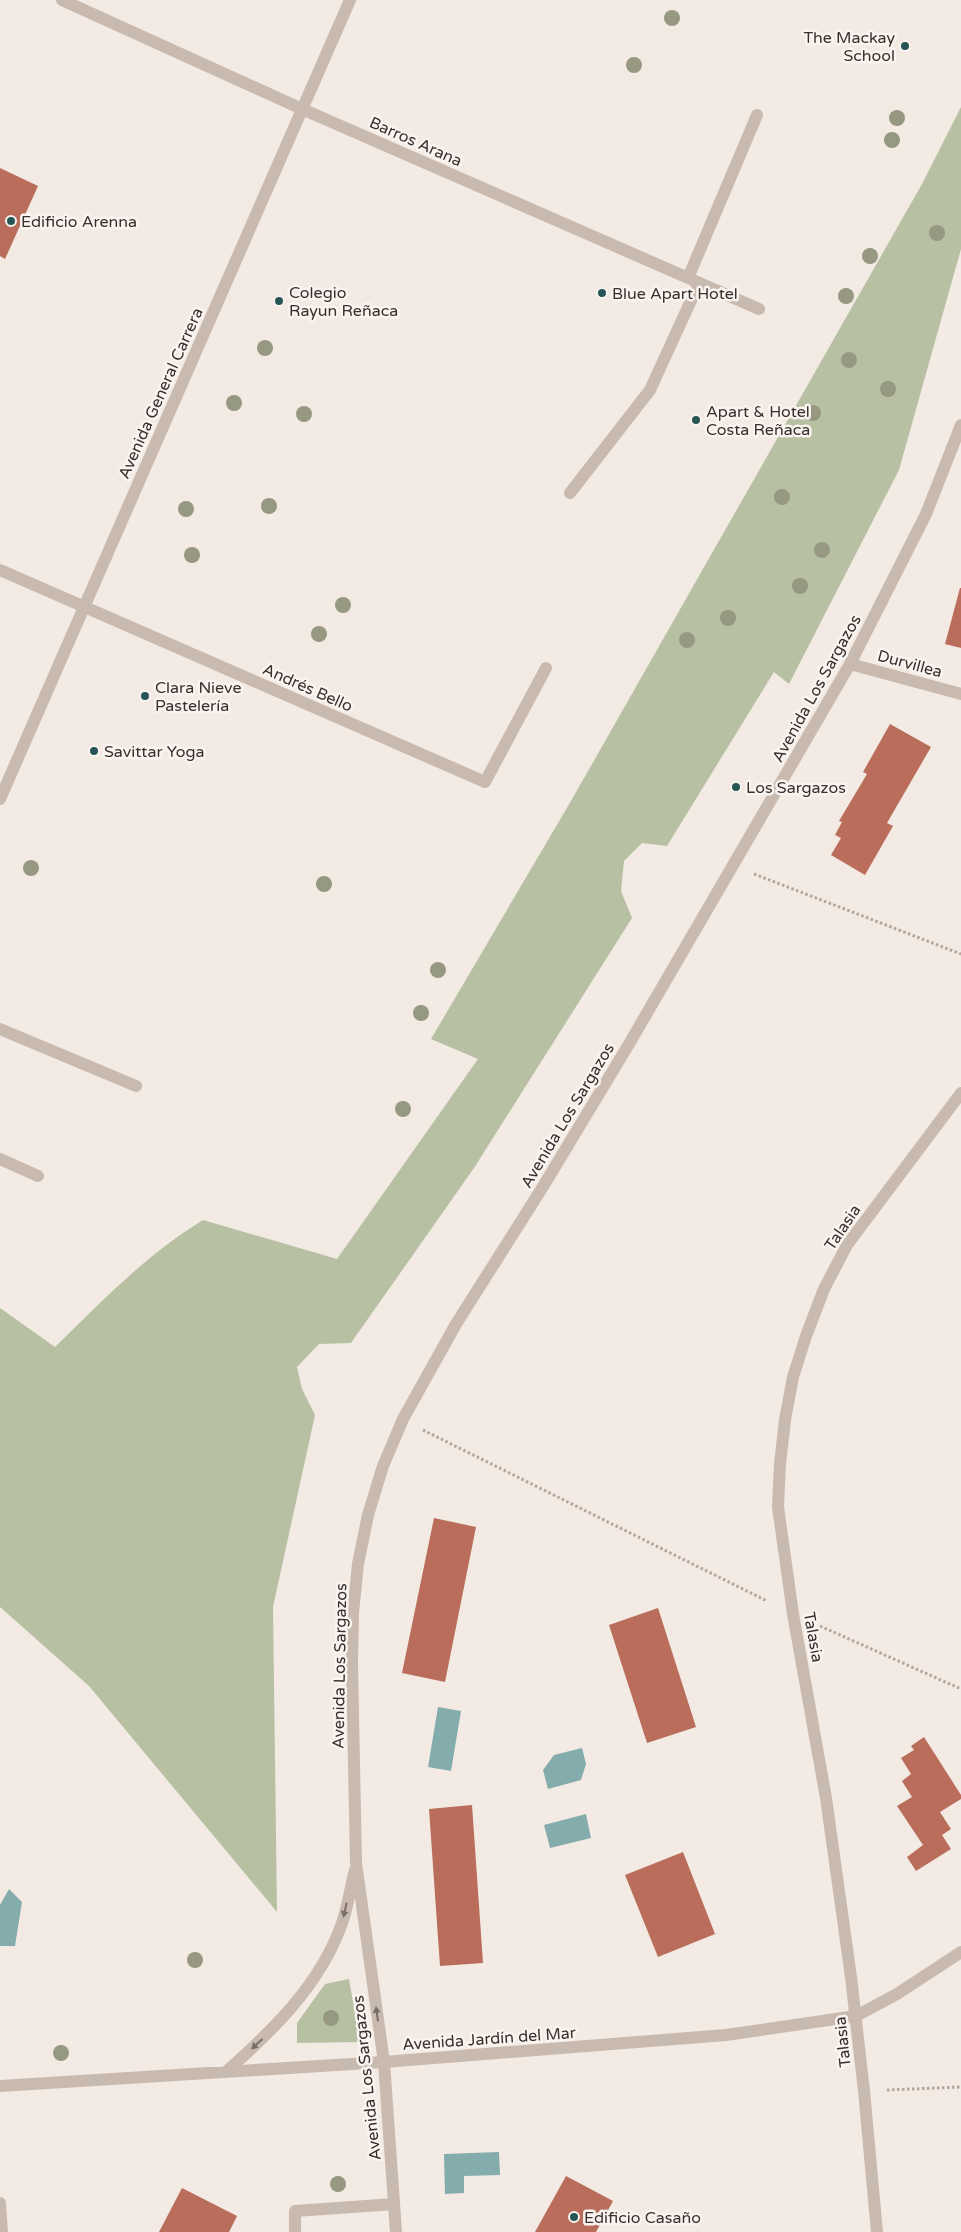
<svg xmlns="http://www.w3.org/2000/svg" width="961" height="2232" viewBox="0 0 961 2232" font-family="'Varela Round',sans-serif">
  <rect width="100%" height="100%" fill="#f2eae3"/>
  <path fill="#b8c0a4" d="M 961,107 L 961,249 L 899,470 L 789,684 L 774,672 L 667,846 L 642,843 L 624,861 L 621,891 L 632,918 L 474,1168 L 351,1343 L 319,1344 L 297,1367 L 302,1389 L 315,1415 L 273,1607 L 277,1912 L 89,1686 L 0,1607 L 0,1308 L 55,1347 C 102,1301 146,1255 203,1220 L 337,1259 L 478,1059 L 431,1039 L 571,801 L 922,184 Z
    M 349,1979 L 360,2042 L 297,2043 L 297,2023 L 325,1984 Z"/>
  <path fill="#85acac" d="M 438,1707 L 461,1711 L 451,1771 L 428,1767 Z
    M 582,1748 L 586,1764 L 581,1780 L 548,1789 L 543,1770 L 554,1755 Z
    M 586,1814 L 591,1838 L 550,1848 L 544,1825 Z
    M 9,1889 L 22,1902 L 15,1946 L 0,1946 L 0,1905 Z
    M 499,2152 L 500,2175 L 464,2176 L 464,2193 L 445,2194 L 444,2154 Z"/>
  <path fill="#b96d5a" d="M 0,168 L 38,186 L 5,259 L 0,256 Z
    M 960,588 L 961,588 L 961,648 L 945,644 Z
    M 890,724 L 931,747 L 887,823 L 893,826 L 865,875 L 831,855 L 841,838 L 835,835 L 842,822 L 839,821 L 867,774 L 863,772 Z
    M 434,1518 L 476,1527 L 445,1682 L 402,1673 Z
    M 658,1608 L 696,1727 L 647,1743 L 609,1625 Z
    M 924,1737 L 961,1795 L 961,1799 L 940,1812 L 951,1829 L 942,1835 L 951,1849 L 916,1871 L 907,1857 L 923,1845 L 897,1806 L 912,1797 L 902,1781 L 911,1774 L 901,1758 L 914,1750 L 911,1746 Z
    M 472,1805 L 483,1963 L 440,1966 L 429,1809 Z
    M 683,1852 L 715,1934 L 658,1957 L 625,1875 Z
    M 566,2176 L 613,2201 L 596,2232 L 535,2232 Z
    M 182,2188 L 237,2216 L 229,2232 L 159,2232 Z"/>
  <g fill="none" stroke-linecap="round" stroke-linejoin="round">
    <path stroke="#b5a59a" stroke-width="3" stroke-dasharray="2.5 2.5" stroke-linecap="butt" d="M 754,874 L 961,954
      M 423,1430 L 767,1601
      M 820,1626 L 961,1689
      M 887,2090 L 961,2087"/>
    <path stroke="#c9bab0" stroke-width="12" d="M 570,493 L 650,390 L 699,283
      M 0,1029 L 136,1086
      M 0,1159 L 38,1176
      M 295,2232 L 295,2211 L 394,2204"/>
    <path stroke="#c9bab0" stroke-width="12" d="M 62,0 L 302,109 L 759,309
      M 688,278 L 757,115
      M 0,570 L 485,782 L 546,668
      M 850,664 L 961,694
      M 0,799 L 350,0
      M 384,2062 L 396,2232
      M 0,2203 L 2,2232
      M 877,2232 L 864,2091 L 851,1977 L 826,1798 L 793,1614 L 778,1507 L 780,1464 L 785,1420 L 793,1377 L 806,1336 L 824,1289 L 847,1245 L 961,1093"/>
    <path stroke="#c9bab0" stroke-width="12" d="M 384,2062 L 356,1863 L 352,1663 L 353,1613 L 358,1564 L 368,1515 L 383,1466 L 403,1419 L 456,1324 L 544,1185 L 629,1044 L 850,664 L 926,514 L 961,425
      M 226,2072 C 272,2031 319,1986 341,1926 C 348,1908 350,1888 355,1870
      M 0,2086 L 384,2062 L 726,2035 L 856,2016 L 897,1994 L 961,1952"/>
  </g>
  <g fill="#969882">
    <circle cx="672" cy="18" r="8"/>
    <circle cx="634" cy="65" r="8"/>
    <circle cx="897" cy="118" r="8"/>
    <circle cx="892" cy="140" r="8"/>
    <circle cx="937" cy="233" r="8"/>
    <circle cx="870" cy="256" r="8"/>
    <circle cx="846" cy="296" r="8"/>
    <circle cx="265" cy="348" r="8"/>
    <circle cx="849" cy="360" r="8"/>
    <circle cx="888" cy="389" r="8"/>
    <circle cx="234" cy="403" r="8"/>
    <circle cx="813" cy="413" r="8"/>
    <circle cx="304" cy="414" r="8"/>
    <circle cx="782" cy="497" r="8"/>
    <circle cx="269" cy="506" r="8"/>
    <circle cx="186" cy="509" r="8"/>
    <circle cx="822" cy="550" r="8"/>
    <circle cx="192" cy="555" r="8"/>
    <circle cx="800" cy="586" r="8"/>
    <circle cx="343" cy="605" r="8"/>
    <circle cx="728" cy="618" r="8"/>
    <circle cx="319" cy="634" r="8"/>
    <circle cx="687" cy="640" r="8"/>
    <circle cx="31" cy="868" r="8"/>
    <circle cx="324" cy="884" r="8"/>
    <circle cx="438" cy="970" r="8"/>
    <circle cx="421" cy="1013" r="8"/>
    <circle cx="403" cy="1109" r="8"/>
    <circle cx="195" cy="1960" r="8"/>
    <circle cx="331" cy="2018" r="8"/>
    <circle cx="61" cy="2053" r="8"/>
    <circle cx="338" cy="2184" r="8"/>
  </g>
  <defs><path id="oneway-solid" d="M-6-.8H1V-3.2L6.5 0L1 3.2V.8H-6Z" transform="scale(1.25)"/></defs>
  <g fill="#7a6e68">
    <use href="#oneway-solid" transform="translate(345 1910) rotate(103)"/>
    <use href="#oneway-solid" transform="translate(377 2014) rotate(-98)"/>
    <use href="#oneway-solid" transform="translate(257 2044) rotate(138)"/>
  </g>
  <g fill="#275556" stroke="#f9f4f0" stroke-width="2">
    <circle cx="905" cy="46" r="5"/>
    <circle cx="11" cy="221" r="5"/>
    <circle cx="602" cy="293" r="5"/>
    <circle cx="279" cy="301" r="5"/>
    <circle cx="696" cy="420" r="5"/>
    <circle cx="145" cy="696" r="5"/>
    <circle cx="94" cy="751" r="5"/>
    <circle cx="736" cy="787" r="5"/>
    <circle cx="574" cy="2217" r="5"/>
  </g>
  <g text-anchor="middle" stroke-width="5" stroke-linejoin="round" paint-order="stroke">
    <g font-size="16" fill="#39302d" stroke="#f9f4f0" text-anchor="start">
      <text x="895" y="43" text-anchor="end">The Mackay<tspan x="895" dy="18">School</tspan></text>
      <text x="21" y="227">Edificio Arenna</text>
      <text x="289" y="298">Colegio<tspan x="289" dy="18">Rayun Reñaca</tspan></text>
      <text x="612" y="299">Blue Apart Hotel</text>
      <text x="706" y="417">Apart &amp; Hotel<tspan x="706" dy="18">Costa Reñaca</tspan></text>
      <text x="155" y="693">Clara Nieve<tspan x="155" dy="18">Pastelería</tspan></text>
      <text x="104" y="757">Savittar Yoga</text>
      <text x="746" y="793">Los Sargazos</text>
      <text x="584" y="2223">Edificio Casaño</text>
    </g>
    <g font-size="16" fill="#39302d" stroke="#f9f4f0">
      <text transform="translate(416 141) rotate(24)" y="6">Barros Arana</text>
      <text transform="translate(160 393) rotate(-66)" y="6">Avenida General Carrera</text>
      <text transform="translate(910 663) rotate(15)" y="6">Durvillea</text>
      <text transform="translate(308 687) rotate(24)" y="6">Andrés Bello</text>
      <text transform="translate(816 688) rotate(-61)" y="6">Avenida Los Sargazos</text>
      <text transform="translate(567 1115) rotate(-59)" y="6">Avenida Los Sargazos</text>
      <text transform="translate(842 1227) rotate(-56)" y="6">Talasia</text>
      <text transform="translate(814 1637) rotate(80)" y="6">Talasia</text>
      <text transform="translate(339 1666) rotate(-89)" y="6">Avenida Los Sargazos</text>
      <text transform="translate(489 2038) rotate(-4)" y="6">Avenida Jardín del Mar</text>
      <text transform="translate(842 2042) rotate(-96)" y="6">Talasia</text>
      <text transform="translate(366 2078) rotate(-96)" y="6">Avenida Los Sargazos</text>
    </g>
  </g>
</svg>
